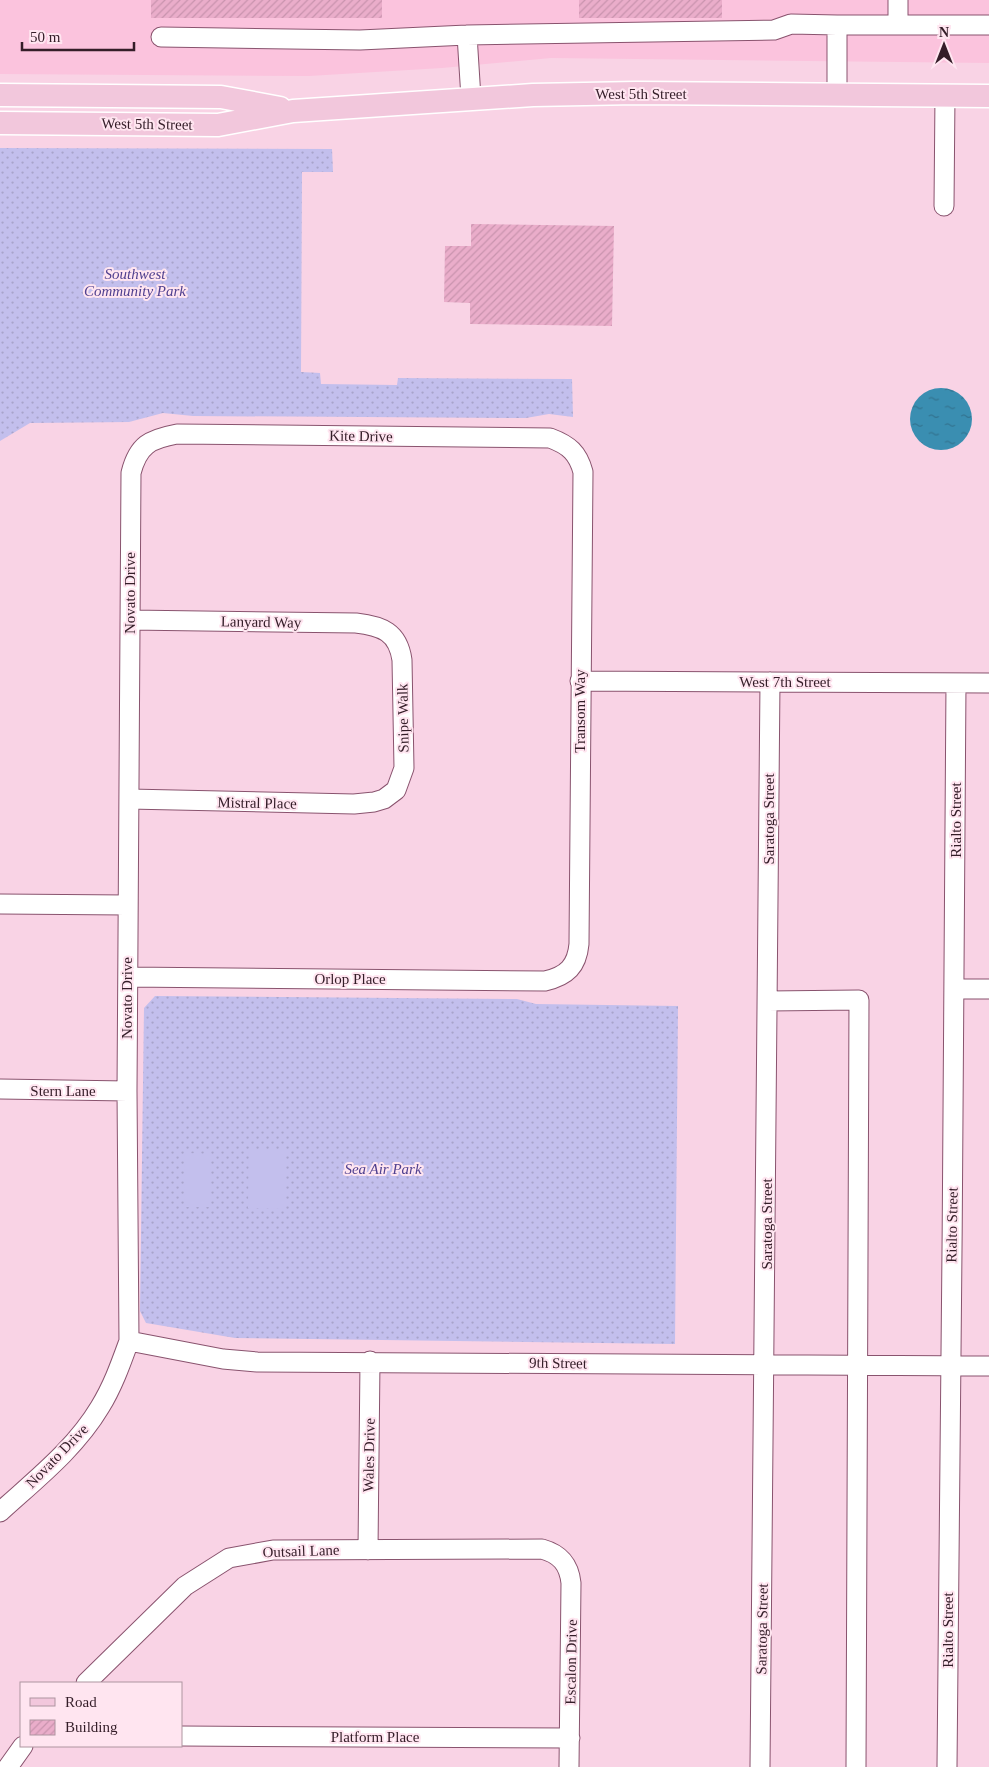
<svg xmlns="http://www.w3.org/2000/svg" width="989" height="1767" viewBox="0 0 989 1767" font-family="'Times New Roman',serif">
  <defs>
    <pattern id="grass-dots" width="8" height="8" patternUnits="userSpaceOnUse" patternTransform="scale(1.25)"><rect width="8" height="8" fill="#c3bfed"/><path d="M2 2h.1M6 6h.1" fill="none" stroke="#a8a4cb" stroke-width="1.8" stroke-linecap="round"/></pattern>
    <pattern id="water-ripples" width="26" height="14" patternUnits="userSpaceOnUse" patternTransform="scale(1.25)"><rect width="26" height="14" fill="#3a8eb1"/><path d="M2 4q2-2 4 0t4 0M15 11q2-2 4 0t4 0" fill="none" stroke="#327390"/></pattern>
    <pattern id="building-hatch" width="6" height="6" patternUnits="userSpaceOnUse" patternTransform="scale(1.25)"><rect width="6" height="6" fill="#eaadca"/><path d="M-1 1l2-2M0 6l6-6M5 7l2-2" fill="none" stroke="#c994ae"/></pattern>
  </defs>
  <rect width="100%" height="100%" fill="#f9d3e5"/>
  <path fill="#fbc3dd" d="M 0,0 L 989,0 L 989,63 L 551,58 L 442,68 L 309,76 L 0,74 Z"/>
  <path fill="url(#grass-dots)" d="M 0,148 L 332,149 L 333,172 L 302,172 L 301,372 L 320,373 L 321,384 L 397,385 L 398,378 L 572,379 L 573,417 L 549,414 L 526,418 L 193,416 L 163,413 L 129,422 L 30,423 L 0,441 Z
    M 155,996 L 517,999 L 536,1004 L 678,1006 L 675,1344 L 235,1338 L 146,1323 L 140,1311 L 144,1008 Z"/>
  <path fill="#c3bfed" d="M 249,1150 L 284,1150 L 284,1209 L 248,1208 Z
    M 185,1153 L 211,1154 L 210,1207 L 184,1207 Z"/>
  <path fill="url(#water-ripples)" d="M910 419a31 31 0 1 1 62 0a31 31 0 1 1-62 0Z"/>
  <path fill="url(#building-hatch)" d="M 151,0 L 382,0 L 382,18 L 151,18 Z
    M 579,0 L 722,0 L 722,18 L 579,18 Z
    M 471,224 L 614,226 L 612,326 L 470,324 L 470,303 L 444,302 L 445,246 L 471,246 Z"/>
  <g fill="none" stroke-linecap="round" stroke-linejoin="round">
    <defs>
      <path id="minor" d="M 898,0 L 898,25
        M 161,37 L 360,40 L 467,35
        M 837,95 L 837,25 L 989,25
        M 471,98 L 467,35 L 774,30 L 791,24 L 837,25
        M 944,206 L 945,95
        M 580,681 L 989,683
        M 129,799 L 354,804 L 374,802 L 384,799 L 396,790 L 404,768 L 402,660 C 398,632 382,626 356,623 L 130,620
        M 0,904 L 127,905
        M 956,989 L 989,989
        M 768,1001 L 859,1000 L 856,1767
        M 0,1089 L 127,1091
        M 129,1341 L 223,1359 L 257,1362 L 989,1366
        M 0,1512 C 35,1480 75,1449 100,1407 C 113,1386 121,1363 129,1341 L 127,1091 L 131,473 C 138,445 150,439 177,434 L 550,438 C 569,445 578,453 583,472 L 579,944 C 577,966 567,976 545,981 L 128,977
        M 368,1550 L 370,1361
        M 86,1683 L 185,1586 L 229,1558 L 273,1550 L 542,1549 C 560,1554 569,1564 571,1583 L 569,1767
        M 181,1736 L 570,1738
        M 8,1767 L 23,1746
        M 760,1767 L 770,682
        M 947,1767 C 949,1406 956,1044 956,683"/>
      <path id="major" d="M 0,95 L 221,97 L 280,108
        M 0,123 L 218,125 L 293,111 L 533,95 L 636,93 L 989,96"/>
    </defs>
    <use href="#minor" stroke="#89536e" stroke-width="21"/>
    <use href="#major" stroke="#fff" stroke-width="25"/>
    <use href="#minor" stroke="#fff" stroke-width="19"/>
    <use href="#major" stroke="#f2c7dc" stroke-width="22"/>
  </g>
  <g text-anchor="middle" stroke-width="4" stroke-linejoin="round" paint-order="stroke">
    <g font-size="15" fill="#341d28" stroke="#ffe5f0">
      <text x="641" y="99">West 5th Street</text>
      <text transform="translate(147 124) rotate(1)" y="5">West 5th Street</text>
      <text transform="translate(361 436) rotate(1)" y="5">Kite Drive</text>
      <text transform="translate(130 593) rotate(-90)" y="5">Novato Drive</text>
      <text transform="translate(261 622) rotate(1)" y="5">Lanyard Way</text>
      <text x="785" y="687">West 7th Street</text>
      <text transform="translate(580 711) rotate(-90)" y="5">Transom Way</text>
      <text transform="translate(403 718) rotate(-91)" y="5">Snipe Walk</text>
      <text transform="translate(257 803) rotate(1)" y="5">Mistral Place</text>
      <text transform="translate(769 819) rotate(-90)" y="5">Saratoga Street</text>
      <text transform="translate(956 820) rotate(-90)" y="5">Rialto Street</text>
      <text x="350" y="984">Orlop Place</text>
      <text transform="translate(127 998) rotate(-90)" y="5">Novato Drive</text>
      <text x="63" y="1096">Stern Lane</text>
      <text transform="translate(767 1224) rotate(-90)" y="5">Saratoga Street</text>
      <text transform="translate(952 1225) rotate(-89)" y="5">Rialto Street</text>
      <text transform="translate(558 1363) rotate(1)" y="5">9th Street</text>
      <text transform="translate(369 1455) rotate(-89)" y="5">Wales Drive</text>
      <text transform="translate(57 1456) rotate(-46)" y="5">Novato Drive</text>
      <text transform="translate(301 1551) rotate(-2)" y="5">Outsail Lane</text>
      <text transform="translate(762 1629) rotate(-89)" y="5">Saratoga Street</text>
      <text transform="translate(948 1630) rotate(-90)" y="5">Rialto Street</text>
      <text transform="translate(571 1662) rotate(-89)" y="5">Escalon Drive</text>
      <text x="375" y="1742">Platform Place</text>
    </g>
    <g font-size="15" font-style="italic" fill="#50408f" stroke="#ffe5f0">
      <text x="135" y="279">Southwest<tspan x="135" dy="17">Community Park</tspan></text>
      <text x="383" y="1174">Sea Air Park</text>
    </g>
  </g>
  <rect x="20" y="1682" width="162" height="65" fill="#ffe5f0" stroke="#ae95a0"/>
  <rect x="30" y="1698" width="25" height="8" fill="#f2c7dc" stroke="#ae95a0"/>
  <text x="65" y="1707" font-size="15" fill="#341d28">Road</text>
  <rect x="30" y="1720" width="25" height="15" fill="url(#building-hatch)" stroke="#ae95a0"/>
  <text x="65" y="1732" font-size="15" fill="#341d28">Building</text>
  <g transform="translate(944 45)" stroke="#ffe5f0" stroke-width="4" paint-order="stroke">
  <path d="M0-4L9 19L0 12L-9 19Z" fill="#341d28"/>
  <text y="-8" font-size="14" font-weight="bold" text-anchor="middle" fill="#341d28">N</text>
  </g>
  <path d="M22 42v8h112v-8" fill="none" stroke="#341d28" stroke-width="2.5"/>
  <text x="30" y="42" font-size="15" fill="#341d28" stroke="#ffe5f0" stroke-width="4" paint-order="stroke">50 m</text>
</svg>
